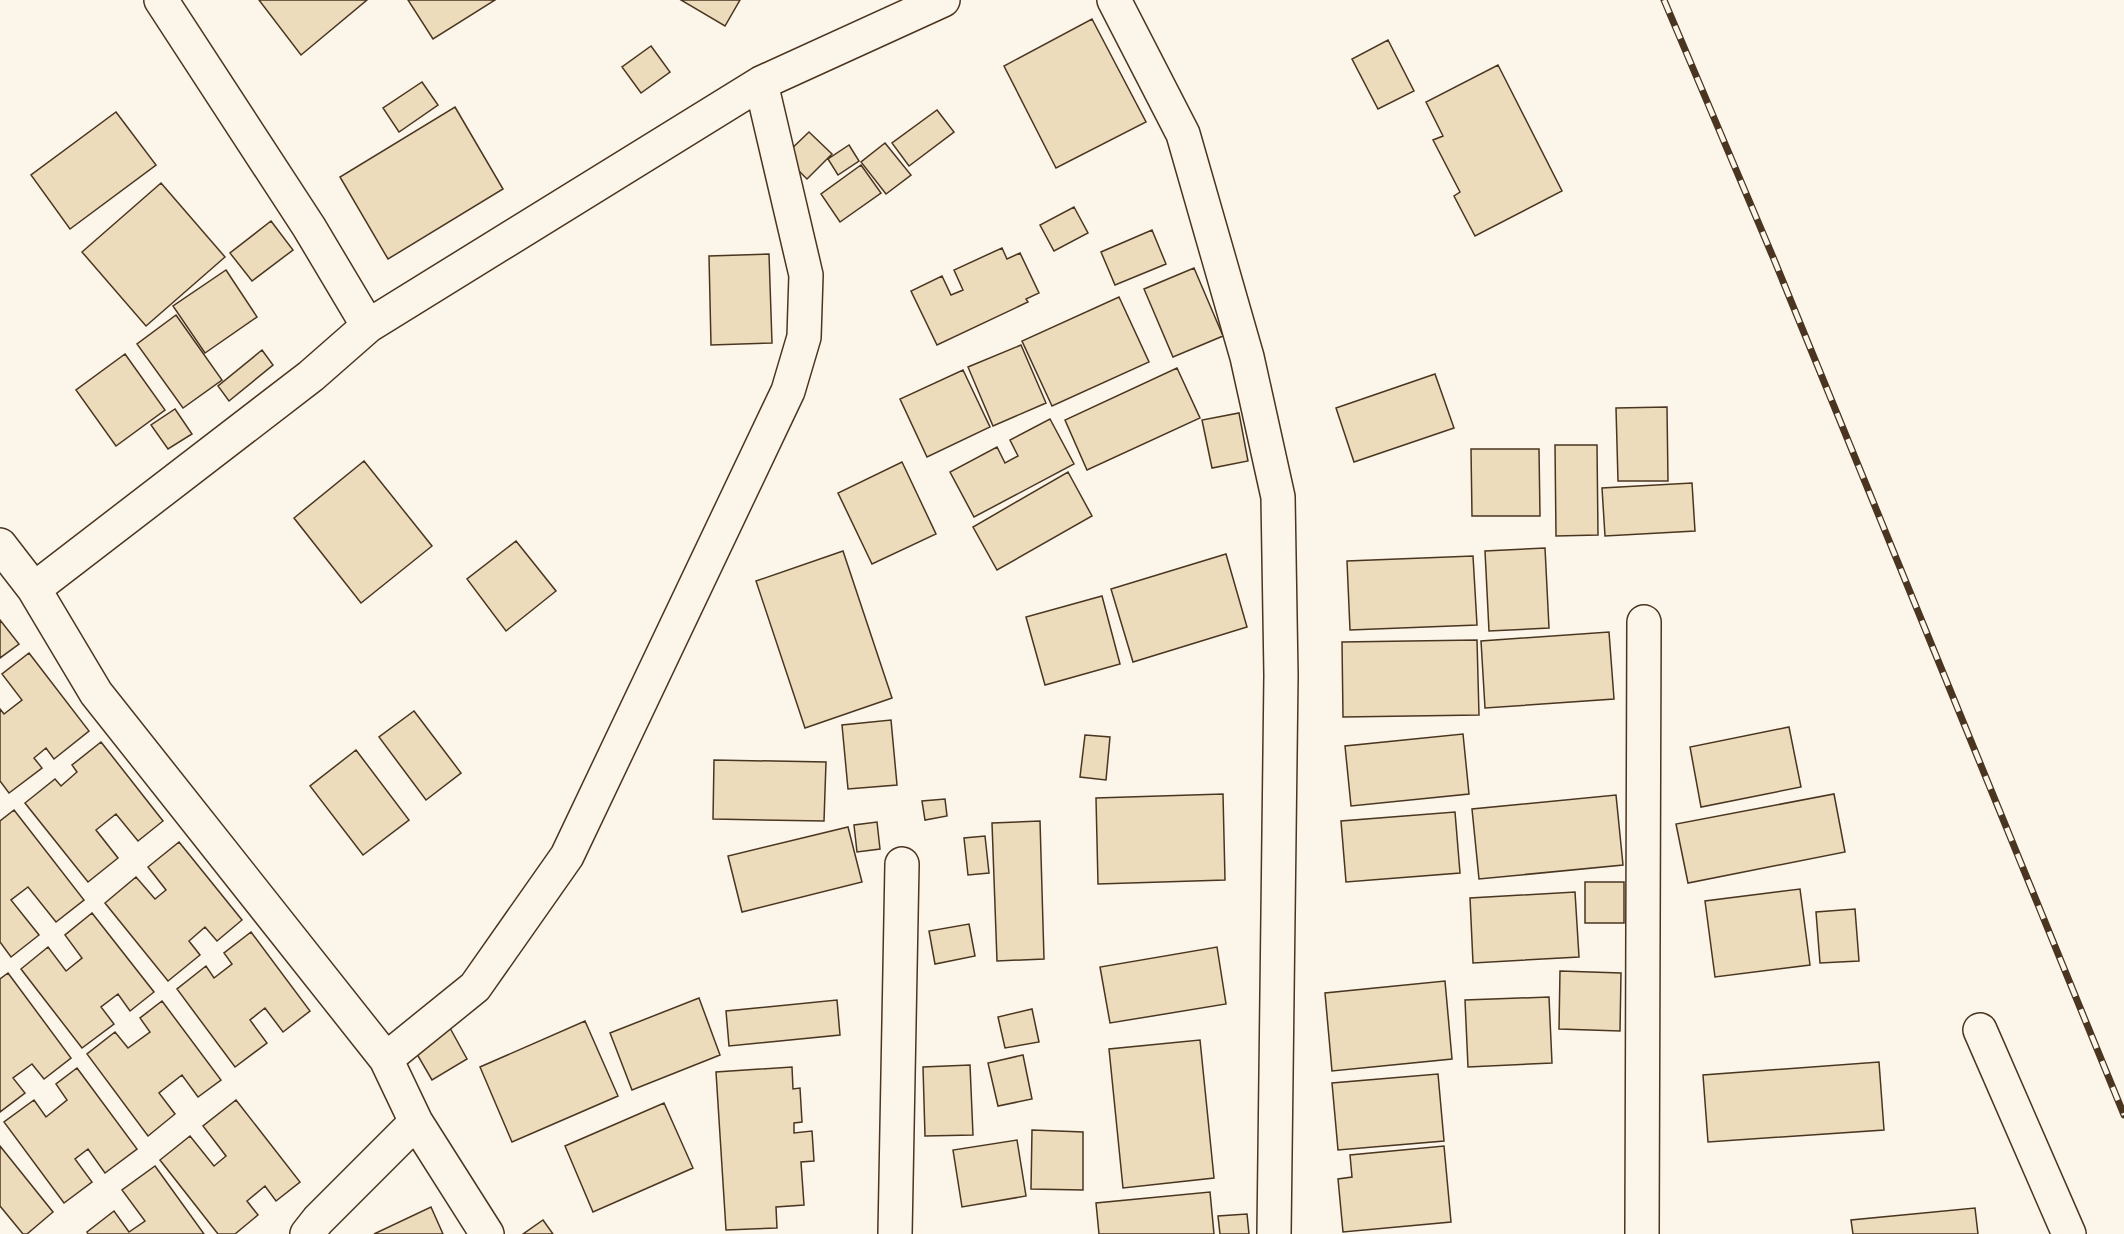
<svg xmlns="http://www.w3.org/2000/svg" width="2124" height="1234" viewBox="0 0 2124 1234" font-family="'Libre Baskerville',serif">
  <rect width="100%" height="100%" fill="#fbf6e9"/>
  <path fill="#ecdcbc" stroke="#4a3520" stroke-width="1.5" d="M 259,0 L 367,0 L 301,55 Z
    M 408,0 L 495,0 L 433,39 Z
    M 681,0 L 740,0 L 725,26 Z
    M 1092,19 L 1146,122 L 1056,168 L 1004,66 Z
    M 1388,40 L 1414,91 L 1378,109 L 1352,59 Z
    M 651,46 L 670,72 L 641,93 L 622,67 Z
    M 1498,65 L 1562,191 L 1475,236 L 1454,196 L 1460,192 L 1433,140 L 1443,136 L 1426,102 Z
    M 422,82 L 438,105 L 399,132 L 383,108 Z
    M 455,107 L 503,189 L 388,259 L 340,177 Z
    M 937,110 L 954,132 L 909,166 L 892,143 Z
    M 116,112 L 156,165 L 70,229 L 31,175 Z
    M 809,132 L 832,154 L 807,179 L 784,156 Z
    M 885,143 L 911,175 L 886,194 L 861,162 Z
    M 849,145 L 859,161 L 838,175 L 828,159 Z
    M 861,165 L 881,193 L 840,222 L 821,194 Z
    M 161,183 L 225,257 L 146,326 L 82,252 Z
    M 1074,207 L 1088,233 L 1054,251 L 1040,225 Z
    M 271,221 L 293,250 L 252,281 L 230,253 Z
    M 1152,230 L 1166,264 L 1115,285 L 1101,252 Z
    M 1002,248 L 1007,259 L 1020,253 L 1039,293 L 1026,299 L 1028,302 L 937,345 L 911,291 L 942,276 L 951,295 L 963,290 L 954,270 Z
    M 769,254 L 772,343 L 711,345 L 709,256 Z
    M 1194,268 L 1223,336 L 1173,357 L 1144,289 Z
    M 226,270 L 257,317 L 205,353 L 173,306 Z
    M 1119,297 L 1149,362 L 1052,406 L 1022,341 Z
    M 176,315 L 222,380 L 183,408 L 137,344 Z
    M 1021,345 L 1046,403 L 993,426 L 968,367 Z
    M 262,350 L 273,365 L 229,401 L 218,386 Z
    M 125,354 L 165,410 L 116,446 L 76,390 Z
    M 1177,368 L 1200,418 L 1087,470 L 1065,420 Z
    M 963,370 L 990,427 L 927,457 L 900,399 Z
    M 1435,374 L 1454,428 L 1354,462 L 1336,408 Z
    M 1667,407 L 1668,481 L 1618,481 L 1616,408 Z
    M 175,409 L 192,434 L 168,449 L 151,425 Z
    M 1239,413 L 1248,461 L 1212,468 L 1202,420 Z
    M 1050,419 L 1074,464 L 974,517 L 950,472 L 997,447 L 1005,463 L 1018,456 L 1010,440 Z
    M 1555,445 L 1597,445 L 1598,535 L 1556,536 Z
    M 1471,449 L 1539,449 L 1540,516 L 1472,516 Z
    M 364,461 L 432,546 L 361,603 L 294,518 Z
    M 902,462 L 936,534 L 872,564 L 838,493 Z
    M 1068,472 L 1092,516 L 997,570 L 973,527 Z
    M 1692,483 L 1695,531 L 1605,536 L 1602,488 Z
    M 516,541 L 556,591 L 506,631 L 467,579 Z
    M 1545,548 L 1549,628 L 1489,631 L 1485,551 Z
    M 843,551 L 892,698 L 805,728 L 756,581 Z
    M 1226,554 L 1247,627 L 1133,662 L 1111,589 Z
    M 1473,556 L 1477,625 L 1350,630 L 1347,561 Z
    M 1102,596 L 1120,664 L 1045,685 L 1026,617 Z
    M 0,620 L 19,644 L 0,658 Z
    M 1609,632 L 1614,699 L 1485,708 L 1481,641 Z
    M 1477,640 L 1479,715 L 1343,717 L 1342,642 Z
    M 29,653 L 89,731 L 54,759 L 46,748 L 34,758 L 42,768 L 9,793 L 0,781 L 0,709 L 4,714 L 22,700 L 2,674 Z
    M 414,711 L 461,773 L 426,800 L 379,737 Z
    M 891,720 L 897,785 L 848,789 L 842,725 Z
    M 1789,727 L 1801,787 L 1701,807 L 1690,747 Z
    M 1463,734 L 1469,794 L 1351,806 L 1345,746 Z
    M 1085,735 L 1110,737 L 1106,780 L 1080,777 Z
    M 101,742 L 163,821 L 138,841 L 116,814 L 96,830 L 118,858 L 88,882 L 25,803 L 55,779 L 61,786 L 77,772 L 72,765 Z
    M 356,750 L 409,820 L 363,855 L 310,786 Z
    M 714,760 L 826,762 L 824,821 L 713,819 Z
    M 1223,794 L 1225,880 L 1098,884 L 1096,798 Z
    M 1834,794 L 1845,852 L 1688,883 L 1676,824 Z
    M 1616,795 L 1623,865 L 1479,879 L 1472,809 Z
    M 945,799 L 947,816 L 925,820 L 922,801 Z
    M 14,810 L 84,900 L 56,922 L 28,887 L 11,900 L 39,935 L 11,957 L 0,942 L 0,821 Z
    M 1455,812 L 1460,873 L 1346,882 L 1341,821 Z
    M 1040,821 L 1044,959 L 997,961 L 992,823 Z
    M 877,822 L 880,849 L 857,852 L 854,825 Z
    M 848,827 L 862,882 L 742,912 L 728,856 Z
    M 985,836 L 989,873 L 968,875 L 964,838 Z
    M 179,842 L 242,920 L 217,941 L 205,927 L 189,941 L 200,955 L 168,981 L 105,903 L 136,877 L 155,899 L 166,890 L 148,867 Z
    M 1585,882 L 1624,882 L 1624,923 L 1585,923 Z
    M 1800,889 L 1810,965 L 1715,977 L 1705,901 Z
    M 1575,892 L 1579,957 L 1473,963 L 1470,898 Z
    M 1855,909 L 1859,961 L 1820,963 L 1816,912 Z
    M 92,913 L 154,992 L 130,1011 L 118,994 L 101,1007 L 114,1024 L 82,1048 L 21,969 L 48,947 L 66,971 L 82,958 L 65,935 Z
    M 969,924 L 975,956 L 935,964 L 929,931 Z
    M 251,932 L 310,1011 L 283,1032 L 265,1008 L 250,1020 L 267,1043 L 235,1067 L 177,989 L 206,966 L 214,978 L 232,964 L 224,953 Z
    M 1217,947 L 1226,1004 L 1110,1023 L 1100,967 Z
    M 1560,971 L 1621,973 L 1620,1031 L 1559,1029 Z
    M 8,973 L 71,1058 L 44,1079 L 32,1064 L 13,1078 L 25,1093 L 0,1112 L 0,979 Z
    M 1445,981 L 1452,1059 L 1332,1071 L 1325,993 Z
    M 1549,997 L 1552,1063 L 1468,1067 L 1465,1000 Z
    M 699,998 L 720,1055 L 632,1090 L 610,1033 Z
    M 837,1000 L 840,1035 L 729,1046 L 726,1011 Z
    M 162,1001 L 221,1080 L 198,1097 L 182,1075 L 159,1093 L 175,1114 L 148,1136 L 87,1054 L 115,1032 L 128,1048 L 150,1032 L 140,1018 Z
    M 1032,1009 L 1039,1042 L 1005,1048 L 998,1017 Z
    M 585,1021 L 618,1096 L 512,1142 L 480,1067 Z
    M 450,1028 L 467,1059 L 432,1080 L 414,1049 Z
    M 1200,1040 L 1214,1178 L 1123,1188 L 1109,1049 Z
    M 1023,1055 L 1032,1099 L 998,1106 L 988,1063 Z
    M 1879,1062 L 1884,1130 L 1708,1142 L 1703,1075 Z
    M 970,1065 L 973,1135 L 925,1136 L 923,1067 Z
    M 792,1067 L 793,1089 L 800,1088 L 802,1122 L 794,1123 L 794,1133 L 812,1131 L 814,1161 L 801,1162 L 804,1205 L 776,1207 L 777,1228 L 726,1230 L 716,1072 Z
    M 77,1068 L 137,1149 L 105,1173 L 88,1149 L 75,1159 L 92,1182 L 64,1203 L 4,1122 L 34,1100 L 46,1117 L 67,1100 L 56,1084 Z
    M 1438,1074 L 1444,1141 L 1338,1150 L 1332,1083 Z
    M 236,1100 L 300,1182 L 276,1201 L 265,1186 L 247,1201 L 258,1215 L 235,1234 L 218,1234 L 160,1160 L 190,1136 L 214,1166 L 226,1156 L 203,1126 Z
    M 664,1103 L 693,1168 L 593,1212 L 565,1146 Z
    M 1032,1130 L 1083,1132 L 1083,1190 L 1031,1189 Z
    M 1017,1140 L 1026,1196 L 962,1207 L 953,1150 Z
    M 0,1146 L 53,1212 L 27,1234 L 23,1234 L 0,1206 Z
    M 1444,1146 L 1451,1222 L 1343,1232 L 1338,1179 L 1352,1177 L 1350,1155 Z
    M 155,1166 L 204,1234 L 88,1234 L 87,1232 L 114,1211 L 129,1232 L 145,1221 L 122,1190 Z
    M 1210,1192 L 1214,1234 L 1099,1234 L 1096,1203 Z
    M 431,1207 L 443,1234 L 374,1234 Z
    M 1975,1208 L 1978,1234 L 1853,1234 L 1851,1220 Z
    M 1247,1214 L 1249,1234 L 1220,1234 L 1218,1216 Z
    M 543,1220 L 553,1234 L 523,1234 Z"/>
  <g fill="none" stroke-linecap="round" stroke-linejoin="round">
    <defs>
      <path id="street" d="M 1114,0 L 1183,134 L 1247,357 L 1278,497 L 1281,675 L 1274,1234
        M 368,326 L 761,83 L 943,0
        M 0,545 L 34,589 L 96,693 L 386,1059 L 416,1122 L 487,1234
        M 34,589 L 311,376 L 368,326 L 309,227 L 161,0
        M 1980,1030 L 2069,1234
        M 386,1059 L 475,987 L 567,856 L 788,391 L 804,337 L 806,275 L 761,83
        M 307,1234 L 318,1220 L 416,1122
        M 895,1234 L 902,864
        M 1642,1234 L 1644,622"/>
    </defs>
    <use href="#street" stroke="#4a3520" stroke-width="36"/>
    <use href="#street" stroke="#fbf6e9" stroke-width="33"/>
    <defs>
      <path id="rail" d="M 1664,0 L 1773,257 L 2124,1115"/>
    </defs>
    <use href="#rail" stroke="#4a3520" stroke-width="7"/>
    <use href="#rail" stroke="#fbf6e9" stroke-width="4.5" stroke-dasharray="14" stroke-linecap="butt"/>
  </g>
</svg>
